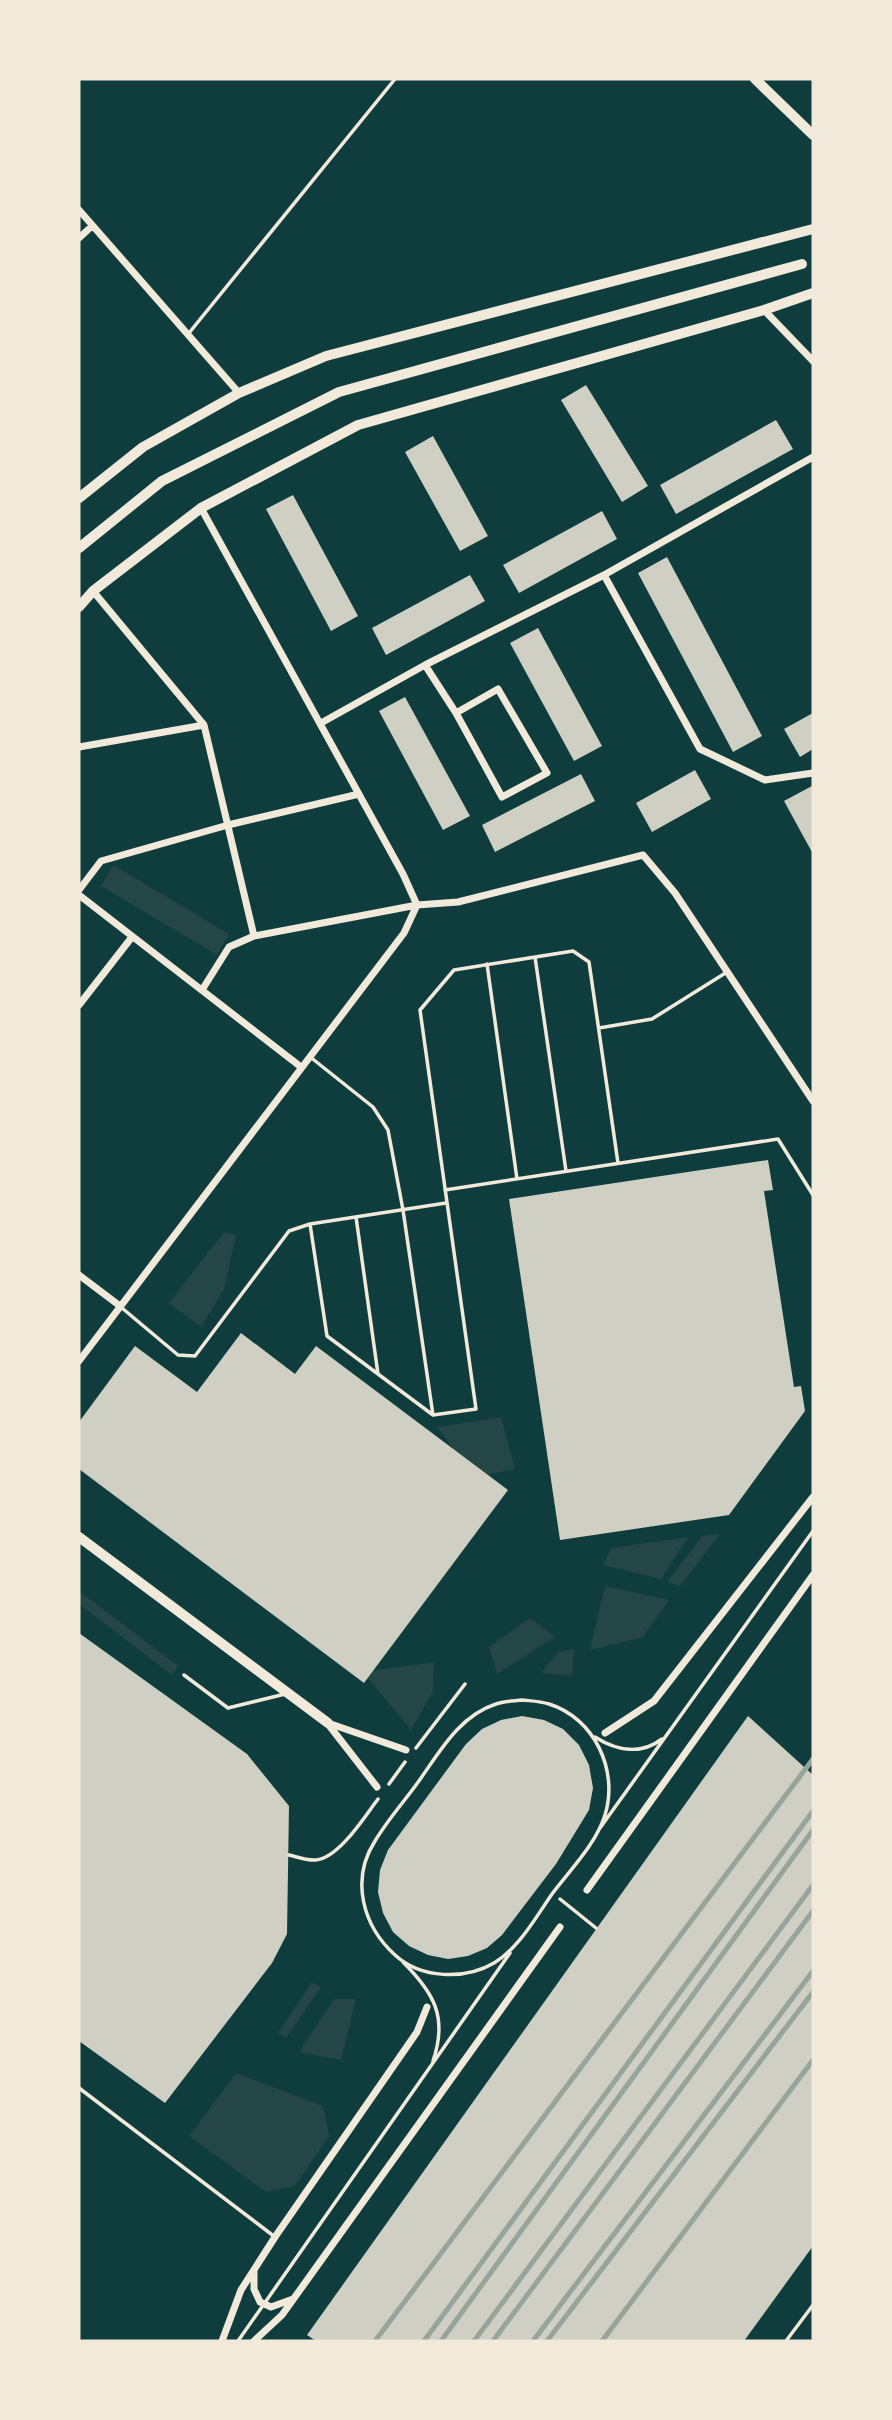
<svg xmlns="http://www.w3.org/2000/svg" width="892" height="2420" viewBox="0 0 892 2420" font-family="Roboto,sans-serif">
  <rect width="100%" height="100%" fill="#0f3d3e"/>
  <path fill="#244646" d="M 113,865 L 229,934 L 217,955 L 101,886 Z
    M 224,1232 L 236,1235 L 224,1289 L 201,1327 L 169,1303 Z
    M 501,1417 L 515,1469 L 475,1477 L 437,1427 Z
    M 720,1534 L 680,1586 L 667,1582 L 702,1536 Z
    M 688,1537 L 661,1579 L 603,1565 L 611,1548 Z
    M 605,1586 L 669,1600 L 643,1637 L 590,1650 Z
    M 79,1591 L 178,1666 L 172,1675 L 79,1604 Z
    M 530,1618 L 555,1637 L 497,1674 L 489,1647 Z
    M 574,1649 L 572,1676 L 541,1673 L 558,1652 Z
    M 434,1662 L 433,1692 L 411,1730 L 363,1672 Z
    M 312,1982 L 321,1987 L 286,2038 L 278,2033 Z
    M 334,1999 L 356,1999 L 341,2060 L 299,2052 Z
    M 236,2073 L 323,2106 L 329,2136 L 295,2186 L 266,2192 L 189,2136 Z"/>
  <path fill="#cfcfc3" d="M 586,385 L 648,486 L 622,502 L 561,400 Z
    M 776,420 L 793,449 L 676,514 L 660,485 Z
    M 433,436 L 488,536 L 460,551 L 405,452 Z
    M 293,495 L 358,616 L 331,631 L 266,509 Z
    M 602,511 L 617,539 L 519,593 L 503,565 Z
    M 667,557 L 762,736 L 733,752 L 638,573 Z
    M 470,575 L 485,601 L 386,655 L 372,628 Z
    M 538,628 L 602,746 L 574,761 L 510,643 Z
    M 405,697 L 470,816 L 443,830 L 379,711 Z
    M 813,713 L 813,749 L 800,757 L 784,729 Z
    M 695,770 L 711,799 L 652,832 L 636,803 Z
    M 581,774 L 595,801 L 495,852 L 482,825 Z
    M 812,786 L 813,788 L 813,854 L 784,801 Z
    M 768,1160 L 773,1190 L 764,1191 L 794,1387 L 801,1386 L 805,1411 L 729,1515 L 560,1540 L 509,1199 Z
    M 241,1333 L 295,1374 L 316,1346 L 508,1490 L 364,1683 L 79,1469 L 79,1422 L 135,1346 L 197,1392 Z
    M 79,1633 L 247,1754 L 289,1806 L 287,1934 L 272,1963 L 165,2103 L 79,2041 Z
    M 522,1716 L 544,1720 L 563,1729 L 579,1745 L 589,1765 L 593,1788 L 589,1810 L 556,1864 L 502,1935 L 487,1948 L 468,1956 L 448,1959 L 428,1955 L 409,1946 L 393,1932 L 383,1913 L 378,1892 L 380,1870 L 388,1850 L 466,1744 L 482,1729 L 501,1720 Z
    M 748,1716 L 813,1775 L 813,2246 L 744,2341 L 316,2341 L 307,2335 Z"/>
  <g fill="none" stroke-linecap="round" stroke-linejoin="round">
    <path stroke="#f1e9da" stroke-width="3.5" d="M 416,1748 L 465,1684
      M 389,1784 L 405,1762
      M 289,1855 C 297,1857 308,1861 316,1860 C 339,1858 365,1816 378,1799
      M 560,1899 L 596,1928
      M 786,2341 L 813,2305"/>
    <path stroke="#f1e9da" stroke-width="3.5" d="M 189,333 L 395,79
      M 535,957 L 566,1171
      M 487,964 L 517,1179
      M 599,1028 L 652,1019 L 727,972
      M 309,1056 L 373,1107 L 388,1130 L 403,1210 L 433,1415
      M 445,1190 L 778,1139 L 813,1195
      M 356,1217 L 378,1374
      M 310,1224 L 327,1336 L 433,1415 L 476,1409 L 420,1010 L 454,970 L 573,951 L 589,962 L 618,1163
      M 122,1308 L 178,1355 L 195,1356 L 289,1231 L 310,1224 L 446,1203
      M 184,1675 L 228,1708 L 285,1694
      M 522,1700 C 531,1701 540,1701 549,1704 C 594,1718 619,1770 605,1815 C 596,1844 570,1870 552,1894 C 536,1917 519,1948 494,1963 C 465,1980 421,1979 395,1955 C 363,1926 350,1880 375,1841 C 387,1821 402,1804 416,1785 C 438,1755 458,1716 496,1704 C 504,1701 514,1701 522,1700 Z
      M 595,1737 C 617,1751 641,1755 662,1739
      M 600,1828 L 813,1531
      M 403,1962 C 434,1993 448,2017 433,2061
      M 79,2088 L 275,2237
      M 238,2341 L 510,1953"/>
    <path stroke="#f1e9da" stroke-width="7" d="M 79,210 L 239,393
      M 79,238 L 92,226
      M 764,310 L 813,361
      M 201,508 L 403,874 L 417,905 L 458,902 L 643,855 L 675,893 L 813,1101
      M 604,575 L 700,749 L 765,780 L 813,773
      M 93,591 L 204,725 L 254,936
      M 425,665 L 456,713 L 502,797 L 547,773 L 498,689 L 456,713
      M 321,723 L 425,665 L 604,575 L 813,457
      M 79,747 L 204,725
      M 79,890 L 101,861 L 228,825 L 359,794
      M 79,895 L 301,1067
      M 202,990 L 229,947 L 254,936 L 417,905
      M 79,1005 L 132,937
      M 79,1275 L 120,1306
      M 79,1361 L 404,933 L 417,905
      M 328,1723 L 406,1750
      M 328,1724 L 377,1787
      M 605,1733 L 654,1701 L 813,1497
      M 587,1890 L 813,1575
      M 254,2270 L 254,2289 L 260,2302 L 271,2307 L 293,2299
      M 222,2341 L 241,2290 L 275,2237 L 417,2032 L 427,2007
      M 254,2341 L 282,2315 L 560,1927"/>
    <path stroke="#f1e9da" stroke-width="10" d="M 755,79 L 813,135
      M 79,1537 L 328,1723"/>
    <path stroke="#f1e9da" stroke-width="10" d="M 79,498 L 143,447 L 239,393 L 326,356 L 813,229
      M 79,548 L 162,481 L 339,392 L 802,264
      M 79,607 L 93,591 L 201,508 L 358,425 L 764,310 L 813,293"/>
    <path stroke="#97a49c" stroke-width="5" d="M 375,2341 L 813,1759
      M 424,2341 L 813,1811
      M 441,2341 L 813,1830
      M 474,2341 L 813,1885
      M 493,2341 L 813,1911
      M 533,2341 L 813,1971
      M 547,2341 L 813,1992
      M 602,2341 L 813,2060"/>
  </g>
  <rect width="892" height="2420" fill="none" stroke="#f1e9da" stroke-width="161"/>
</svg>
